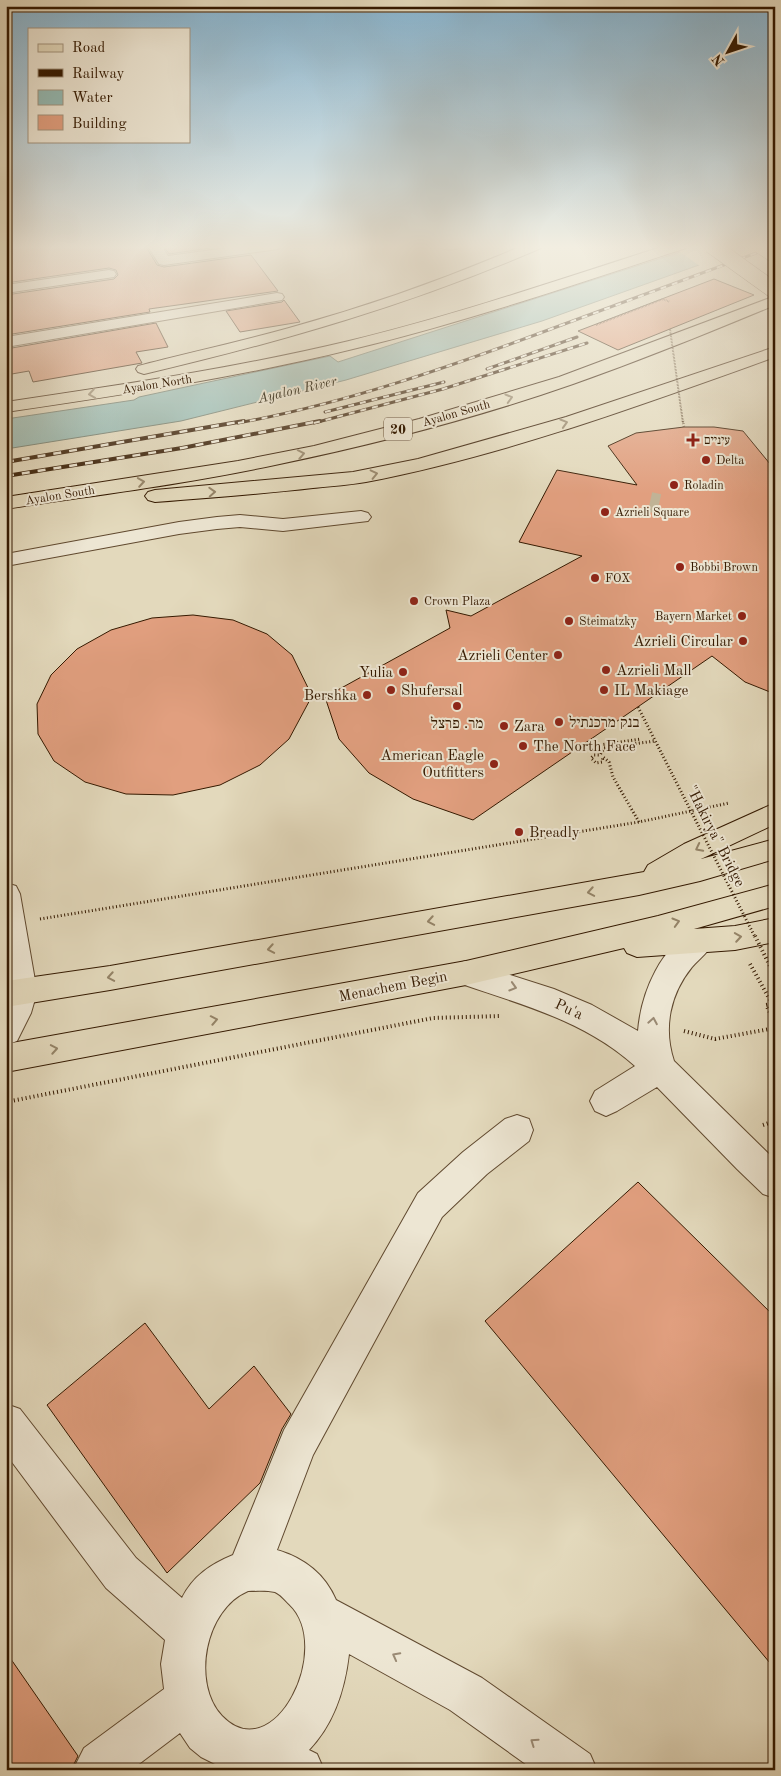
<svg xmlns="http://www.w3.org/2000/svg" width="781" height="1776" viewBox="0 0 781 1776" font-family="'Old Standard TT','Frank Ruhl Libre',serif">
  <rect width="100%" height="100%" fill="#e3d9bc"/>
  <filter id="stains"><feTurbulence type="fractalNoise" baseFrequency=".004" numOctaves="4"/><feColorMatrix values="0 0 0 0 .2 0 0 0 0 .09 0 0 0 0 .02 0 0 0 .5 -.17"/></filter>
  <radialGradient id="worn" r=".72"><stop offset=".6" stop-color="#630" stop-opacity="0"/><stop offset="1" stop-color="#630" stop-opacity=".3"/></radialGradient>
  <path fill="#95bab3" stroke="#6e7a6b" d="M 702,245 L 755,245 L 542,321 L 346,380 L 181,421 L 6,449 L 6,419 L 134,400 L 139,397 L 330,356 L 338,362 Z"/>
  <path fill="#e3d9bc" d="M 694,245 L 757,245 L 755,247 L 700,266 L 677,250 Z"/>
  <path fill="#e19f7f" stroke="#341900" d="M 6,245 L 145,245 L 157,265 L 164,267 L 251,255 L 278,291 L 149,309 L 150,312 L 6,335 L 6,295 L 114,279 L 118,275 L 116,270 L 109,268 L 6,283 Z
    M 163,245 L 210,245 L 210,248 L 169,254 Z
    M 714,279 L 754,295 L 618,350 L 578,331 Z
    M 284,300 L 300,322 L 240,332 L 226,311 L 282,302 Z
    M 156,323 L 168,347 L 136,352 L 142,363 L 33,382 L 29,371 L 6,375 L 6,349 Z
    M 684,427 L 714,427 L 743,431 L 775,470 L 775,694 L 745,682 L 712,656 L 473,820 L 413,799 L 369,773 L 339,739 L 325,697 L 450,628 L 446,610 L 471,616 L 582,556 L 519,542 L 557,470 L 637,485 L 608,446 L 636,433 Z
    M 193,615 L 233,620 L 267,634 L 292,655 L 312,696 L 289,739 L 260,765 L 220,785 L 173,795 L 126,794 L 85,782 L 54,761 L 38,734 L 37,704 L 51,675 L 77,649 L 111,630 L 152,618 Z
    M 638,1182 L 775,1317 L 775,1669 L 485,1321 Z
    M 145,1323 L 209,1409 L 254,1366 L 291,1414 L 282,1429 L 260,1483 L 167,1573 L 47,1405 Z
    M 6,1652 L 78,1756 L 71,1770 L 6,1770 Z"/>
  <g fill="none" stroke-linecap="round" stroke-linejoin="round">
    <path stroke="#c0b396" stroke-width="20" stroke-dasharray="20 10" stroke-linecap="butt" d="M 650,502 L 659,504"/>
    <defs>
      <path id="minor" d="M 147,245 L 161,245 L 168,256 L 248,245 L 285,245 L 278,249 L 164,265 L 159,264 Z
        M 437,245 L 463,245 C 457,251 443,251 437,245 Z
        M 109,270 L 114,271 L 116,274 L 114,277 L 6,293 L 6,285 Z
        M 277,293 L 282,294 L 284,297 L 282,300 L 6,347 L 6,337 Z
        M 361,511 L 368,513 L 371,517 L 368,521 L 283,531 L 240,527 L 217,529 L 179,534 L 6,566 L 6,554 L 179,522 L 217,517 L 240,515 L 283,519 Z
        M 6,883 L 16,886 L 20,894 L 37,992 L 31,1013 L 17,1041 L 6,1045 Z
        M 700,929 L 710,933 L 714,941 C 709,952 700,958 692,967 C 670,994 663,1028 674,1061 L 775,1160 L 775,1198 L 763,1194 L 737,1169 L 657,1087 L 617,1111 L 606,1116 L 595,1111 L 590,1101 L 595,1091 L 635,1066 C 584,1020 519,1004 456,982 L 451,973 L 456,964 L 466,961 L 554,989 L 592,1005 L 638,1031 C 641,994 661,942 700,929 Z
        M 517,1115 L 529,1119 L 533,1130 L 529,1141 L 487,1174 L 442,1217 L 313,1455 L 277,1550 C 304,1558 325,1574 336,1600 L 482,1678 L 590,1754 L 597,1770 L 534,1770 L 450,1710 L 349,1654 C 345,1689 334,1724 309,1750 L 317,1754 L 324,1770 L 227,1770 L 201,1757 L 190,1748 L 180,1733 L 131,1770 L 73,1770 L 84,1748 L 164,1689 L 161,1664 L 165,1640 L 106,1588 L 6,1454 L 6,1404 L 20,1409 L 136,1558 L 182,1598 C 193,1576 211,1564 233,1555 L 284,1430 L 418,1193 L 463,1152 L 505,1119 ZM 248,1591 C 256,1591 266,1590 275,1592 C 280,1594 285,1600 289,1604 C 335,1647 274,1770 222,1716 C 191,1683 205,1609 248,1591 Z"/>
      <path id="major" d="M 775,803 L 775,824 L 701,859 L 775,839 L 775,859 L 700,881 L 639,895 L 110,990 L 6,1007 L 6,981 L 110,966 L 644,872 L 648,865 L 684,844 Z
        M 775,884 L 775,906 L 694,929 L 735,926 L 775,918 L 775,942 L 735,950 L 637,957 L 627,953 L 624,948 L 466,985 L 6,1072 L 6,1044 L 466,961 L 658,916 Z"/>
      <path id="highway" d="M 524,245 L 543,245 L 541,248 C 413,304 280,342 144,374 L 138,372 L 136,369 L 138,366 C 188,353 239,342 289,328 C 369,306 448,278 524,245 Z
        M 667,245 L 688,245 L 686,248 C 576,284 466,322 353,349 C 239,377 122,395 6,412 L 6,402 C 121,385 236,368 349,341 C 456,315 562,279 667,245 Z
        M 775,296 L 775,305 C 708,333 641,360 573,384 C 476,418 376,444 275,465 C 186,484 96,495 6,509 L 6,497 L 238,461 L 314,446 L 419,419 L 559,377 Z
        M 775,347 L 775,357 C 641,405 506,455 366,482 C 349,485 331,486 313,488 C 261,494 208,498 155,502 L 148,500 L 145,496 L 148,492 L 155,490 L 353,472 L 418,459 L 566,417 Z"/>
    </defs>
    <use href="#minor" stroke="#60492f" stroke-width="2"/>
    <use href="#major" stroke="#341900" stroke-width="2"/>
    <use href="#highway" stroke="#341900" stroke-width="2"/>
    <path stroke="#341900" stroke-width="2" stroke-dasharray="0.5 1" stroke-linecap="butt" d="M 596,325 L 663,299 L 670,302"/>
    <path stroke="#341900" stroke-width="3" stroke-dasharray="1 2.5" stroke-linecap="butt" d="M 600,745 L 641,739
      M 639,822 L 613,777 L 609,762 L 603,757 L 602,762 L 596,763 L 591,758 L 594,755 L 600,755 L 604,748 L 655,741
      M 40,919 L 639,822 L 729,803"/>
    <path stroke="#341900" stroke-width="4" stroke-dasharray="1 3" stroke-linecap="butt" d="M 750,964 L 775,1009
      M 684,1031 L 715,1039 L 775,1028
      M 6,1102 L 433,1018 L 500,1016
      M 763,1125 L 775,1121"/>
    <use href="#minor" fill="#ede6d3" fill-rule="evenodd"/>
    <use href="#major" fill="#e3d9bc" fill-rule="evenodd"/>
    <use href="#highway" fill="#e3d9bc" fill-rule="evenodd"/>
    <defs>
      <path id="rail-far1" d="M 487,369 L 577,337
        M 325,412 L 444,382
        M 238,423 C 348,403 455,365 559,326 C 631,300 703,273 775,246
        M 314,423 L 443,389 L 587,343"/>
      <path id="rail" d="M 6,462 L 244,421
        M 6,476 L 182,448 L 320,421"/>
    </defs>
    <use href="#rail-far1" stroke="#341900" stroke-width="3"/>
    <use href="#rail" stroke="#341900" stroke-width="4"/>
    <use href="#rail-far1" stroke="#ede6d3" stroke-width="2" stroke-dasharray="6" stroke-linecap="butt"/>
    <use href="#rail" stroke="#ede6d3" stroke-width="2.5" stroke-dasharray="8" stroke-linecap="butt"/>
    <defs>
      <path id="major-bridge" d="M 711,245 L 775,291
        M 760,245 L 775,255"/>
    </defs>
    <use href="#major-bridge" stroke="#341900" stroke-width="17" stroke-linecap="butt"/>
    <path stroke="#341900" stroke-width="2" stroke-dasharray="0.5 1" stroke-linecap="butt" d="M 670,329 L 683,423"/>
    <path stroke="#341900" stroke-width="2.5" stroke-dasharray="0.5 2" stroke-linecap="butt" d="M 683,421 L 684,427"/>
    <path stroke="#341900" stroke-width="3" stroke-dasharray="1 2.5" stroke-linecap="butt" d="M 638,707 L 755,937"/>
    <path stroke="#341900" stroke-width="4" stroke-dasharray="1 3" stroke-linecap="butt" d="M 755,936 L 775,976
      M 775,1003 L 766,1005 L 775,1022"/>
    <use href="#major-bridge" stroke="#e3d9bc" stroke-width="16"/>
  </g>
  <defs><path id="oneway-chevron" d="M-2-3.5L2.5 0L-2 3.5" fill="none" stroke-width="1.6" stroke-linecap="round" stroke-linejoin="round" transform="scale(1.25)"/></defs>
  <g stroke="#948367">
    <use href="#oneway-chevron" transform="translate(92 394) rotate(171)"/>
    <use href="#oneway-chevron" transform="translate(509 398) rotate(-16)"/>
    <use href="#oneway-chevron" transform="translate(564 423) rotate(-17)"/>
    <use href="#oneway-chevron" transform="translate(301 454) rotate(-11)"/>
    <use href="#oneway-chevron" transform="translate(374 474) rotate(-13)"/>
    <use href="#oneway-chevron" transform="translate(141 482) rotate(-9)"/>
    <use href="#oneway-chevron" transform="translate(212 492) rotate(-3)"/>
    <use href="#oneway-chevron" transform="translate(699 848) rotate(153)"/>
    <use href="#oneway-chevron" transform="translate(591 892) rotate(170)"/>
    <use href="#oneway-chevron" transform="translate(431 921) rotate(170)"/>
    <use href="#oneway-chevron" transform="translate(676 922) rotate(-16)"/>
    <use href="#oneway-chevron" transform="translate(738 937) rotate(-9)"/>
    <use href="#oneway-chevron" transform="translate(271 949) rotate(170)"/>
    <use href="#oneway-chevron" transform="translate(111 977) rotate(170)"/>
    <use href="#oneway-chevron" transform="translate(214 1020) rotate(-11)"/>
    <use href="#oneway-chevron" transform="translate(54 1049) rotate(-10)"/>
  </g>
  <g stroke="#9a8a74">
    <use href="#oneway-chevron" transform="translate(513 987) rotate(17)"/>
    <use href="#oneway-chevron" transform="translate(653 1021) rotate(-80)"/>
    <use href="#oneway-chevron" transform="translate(396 1656) rotate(-152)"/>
    <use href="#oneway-chevron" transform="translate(534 1742) rotate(-145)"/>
  </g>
  <linearGradient id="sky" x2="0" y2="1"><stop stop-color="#87b6d3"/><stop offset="0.5" stop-color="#f2eee1"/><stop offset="1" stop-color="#f2eee1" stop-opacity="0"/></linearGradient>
  <rect width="781" height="494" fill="url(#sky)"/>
  <g fill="#8f2418" stroke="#ede6d3" stroke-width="2">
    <path d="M690.5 432.5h5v5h5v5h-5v5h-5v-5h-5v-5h5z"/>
    <circle cx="706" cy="460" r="5"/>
    <circle cx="674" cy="485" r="5"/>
    <circle cx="605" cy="512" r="5"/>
    <circle cx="680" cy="567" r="5"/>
    <circle cx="595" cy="578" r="5"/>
    <circle cx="414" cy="601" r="5"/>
    <circle cx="742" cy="616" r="5"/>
    <circle cx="569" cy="621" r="5"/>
    <circle cx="743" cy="641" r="5"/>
    <circle cx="558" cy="655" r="5"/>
    <circle cx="606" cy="670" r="5"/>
    <circle cx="403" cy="672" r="5"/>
    <circle cx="391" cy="690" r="5"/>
    <circle cx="604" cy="690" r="5"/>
    <circle cx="367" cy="695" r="5"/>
    <circle cx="457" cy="706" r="5"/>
    <circle cx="559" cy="722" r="5"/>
    <circle cx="504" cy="726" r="5"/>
    <circle cx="523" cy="746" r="5"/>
    <circle cx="494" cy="764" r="5"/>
    <circle cx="519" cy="832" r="5"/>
  </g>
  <g text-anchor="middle" stroke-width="4" stroke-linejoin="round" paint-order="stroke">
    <g font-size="12" fill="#341900" stroke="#ede6d3">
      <text transform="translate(157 384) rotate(-9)" y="4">Ayalon North</text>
      <text transform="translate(456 413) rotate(-16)" y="4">Ayalon South</text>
      <text transform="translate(60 495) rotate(-9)" y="4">Ayalon South</text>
    </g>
    <g font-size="12" fill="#341900" stroke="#ede6d3" text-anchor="start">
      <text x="704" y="444">עיניים</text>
      <text x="716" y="464">Delta</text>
      <text x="684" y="489">Roladin</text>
      <text x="615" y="516">Azrieli Square</text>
      <text x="690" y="571">Bobbi Brown</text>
      <text x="605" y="582">FOX</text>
      <text x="424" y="605">Crown Plaza</text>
      <text x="732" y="620" text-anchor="end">Bayern Market</text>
      <text x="579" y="625">Steimatzky</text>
    </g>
    <g font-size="14" font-style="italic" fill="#514936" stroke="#ede6d3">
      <text transform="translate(297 389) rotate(-13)" y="5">Ayalon River</text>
    </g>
    <rect fill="#ede6d3" stroke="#6c563f" stroke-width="1" x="384" y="417.5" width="28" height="23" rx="4"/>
    <g font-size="14" font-weight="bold" fill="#341900">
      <text x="398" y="434">20</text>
    </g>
    <g font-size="15" fill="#341900" stroke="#ede6d3" text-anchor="start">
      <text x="733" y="646" text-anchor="end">Azrieli Circular</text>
      <text x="548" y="660" text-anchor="end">Azrieli Center</text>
      <text x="616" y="675">Azrieli Mall</text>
      <text x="393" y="677" text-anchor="end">Yulia</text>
      <text x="401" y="695">Shufersal</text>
      <text x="614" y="695">IL Makiage</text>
      <text x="357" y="700" text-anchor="end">Bershka</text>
      <text x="569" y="727">בנק מרכנתיל</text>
      <text x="457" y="728" text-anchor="middle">מר. פרצל</text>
      <text x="514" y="731">Zara</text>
      <text x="533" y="751">The North Face</text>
      <text x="484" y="760" text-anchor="end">American Eagle<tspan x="484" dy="17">Outfitters</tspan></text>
      <text x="529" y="837">Breadly</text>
    </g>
    <g font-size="15" fill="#341900" stroke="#ede6d3">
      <text transform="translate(716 836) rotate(63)" y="5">"Hakirya" Bridge</text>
      <text transform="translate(393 986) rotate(-11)" y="5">Menachem Begin</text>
      <text transform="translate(569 1009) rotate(25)" y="5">Pu'a</text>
    </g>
  </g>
  <rect width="781" height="1776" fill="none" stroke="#e3d9bc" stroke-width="25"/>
  <rect x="8" y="8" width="766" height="1761" fill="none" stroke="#341900" stroke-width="2.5"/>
  <rect x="12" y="12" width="756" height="1751" fill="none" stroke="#341900"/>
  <rect x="28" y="28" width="162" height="115" fill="#ede6d3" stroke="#a3947f"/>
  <rect x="38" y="44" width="25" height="8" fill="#e3d9bc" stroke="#a3947f"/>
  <text x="72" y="52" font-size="15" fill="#341900">Road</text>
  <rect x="38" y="69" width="25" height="8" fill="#341900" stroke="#a3947f"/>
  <text x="72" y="78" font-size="15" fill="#341900">Railway</text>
  <rect x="38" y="90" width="25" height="15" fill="#95bab3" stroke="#a3947f"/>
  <text x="72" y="102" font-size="15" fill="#341900">Water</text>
  <rect x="38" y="115" width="25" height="15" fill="#e19f7f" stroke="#a3947f"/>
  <text x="72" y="128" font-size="15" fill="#341900">Building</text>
  <g transform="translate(728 52) rotate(230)" stroke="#ede6d3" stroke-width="4" paint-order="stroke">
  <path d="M0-4L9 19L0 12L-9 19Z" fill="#341900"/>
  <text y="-8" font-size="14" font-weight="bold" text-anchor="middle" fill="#341900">N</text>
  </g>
  <rect width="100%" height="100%" filter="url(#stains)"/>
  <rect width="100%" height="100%" fill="url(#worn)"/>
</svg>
